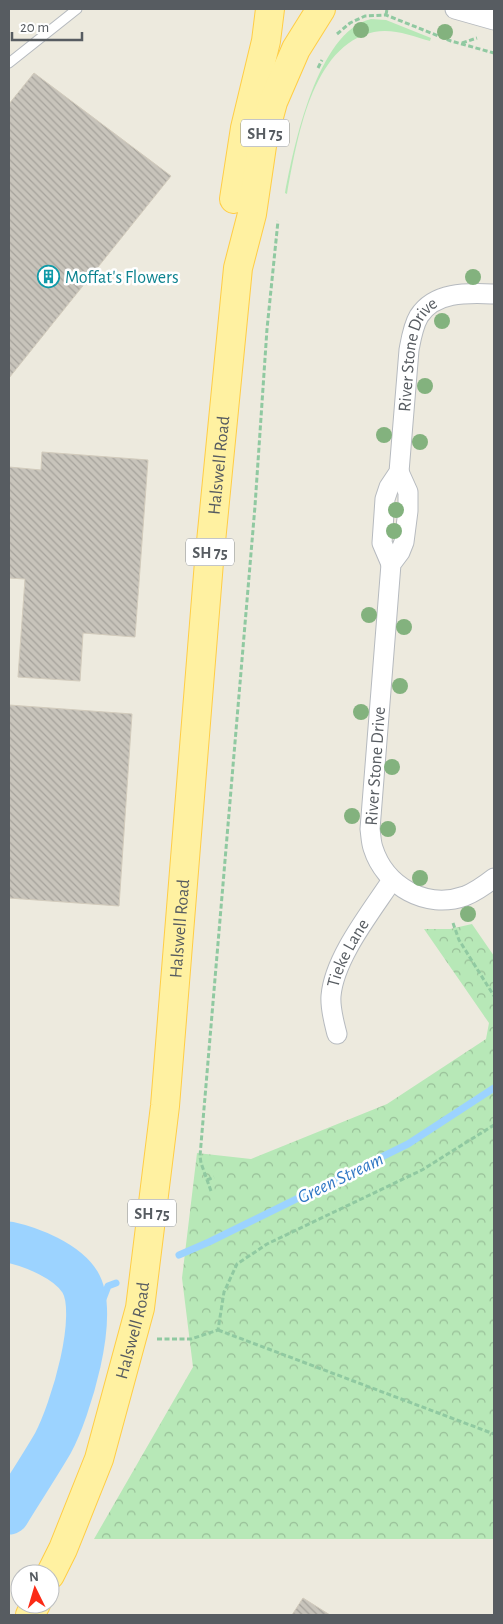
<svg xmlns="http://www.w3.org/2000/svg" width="503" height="1624" viewBox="0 0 503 1624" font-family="'Alegreya Sans',sans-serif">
  <defs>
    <pattern id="park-crowns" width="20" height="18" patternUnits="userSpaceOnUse" patternTransform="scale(1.25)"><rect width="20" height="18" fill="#b7e8b7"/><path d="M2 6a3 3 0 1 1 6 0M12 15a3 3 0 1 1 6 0" fill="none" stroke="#98bf98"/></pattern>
    <pattern id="building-back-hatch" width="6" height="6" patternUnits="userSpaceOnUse" patternTransform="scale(1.25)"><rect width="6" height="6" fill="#c8c4bb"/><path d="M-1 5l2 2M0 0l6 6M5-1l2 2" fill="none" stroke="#a5a29b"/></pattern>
  </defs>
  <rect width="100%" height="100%" fill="#edeade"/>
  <path fill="#b7e8b7" d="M 371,19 L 386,20 L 431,38 L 430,41 C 412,36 393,28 374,32 C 311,45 297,141 287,194 L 285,193 C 294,146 317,32 371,19 Z"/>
  <path fill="url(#park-crowns)" d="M 472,924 L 494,956 L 494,1539 L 94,1539 L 193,1367 L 182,1278 L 197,1153 L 251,1159 L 387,1104 L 486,1039 L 489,1023 L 424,929 L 450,929 Z"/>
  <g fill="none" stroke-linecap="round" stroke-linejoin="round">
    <path stroke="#9cd3ff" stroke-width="7" d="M 179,1255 L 209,1242 L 408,1144 L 494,1088
      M 86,1307 L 103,1299 L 108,1286 L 116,1283"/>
    <path stroke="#9cd3ff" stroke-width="41" d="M 9,1242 C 32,1247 67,1261 80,1282 C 100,1315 70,1411 53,1443 C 39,1467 23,1491 9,1514"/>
  </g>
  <path fill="url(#building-back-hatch)" stroke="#d2cbbc" d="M 34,73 L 171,176 L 9,378 L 9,104 Z
    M 42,452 L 148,460 L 135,637 L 83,633 L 80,681 L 18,677 L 25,579 L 9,578 L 9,467 L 41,470 Z
    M 9,705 L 132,714 L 119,906 L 9,898 Z
    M 303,1598 L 330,1615 L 292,1615 Z"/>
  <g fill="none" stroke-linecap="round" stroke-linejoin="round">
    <defs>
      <path id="lane" d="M 9,63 L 77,9"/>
      <g id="street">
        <path d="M 455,9 L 494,20"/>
        <path d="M 399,472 L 408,492 L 408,511 L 404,542 L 400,552 L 391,564 L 370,829 C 371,836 371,842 373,848 C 385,886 426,910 465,896 C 475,892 485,885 494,878"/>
        <path id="s1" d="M 391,564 L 382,543 L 385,499 L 389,487 L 399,472 L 409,350 C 411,339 413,326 419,316 C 435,291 468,293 494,294"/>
        <path id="s2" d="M 337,1034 C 334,1022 330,1009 331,996 C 334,958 371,912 392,880"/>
      </g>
      <g id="primary">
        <path d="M 234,199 L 245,128 L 266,41 L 270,9"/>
        <path id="s3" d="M 50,1575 L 63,1549 L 99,1459 L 140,1308 L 165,1106 L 209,562 L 238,268 L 252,214 L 263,139 L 273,102 L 296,49 L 321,9"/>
        <path d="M 30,1615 L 36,1604"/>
      </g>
    </defs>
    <use href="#lane" stroke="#b6babf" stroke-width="11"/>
    <use href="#street" stroke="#b6babf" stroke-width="21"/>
    <use href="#primary" stroke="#ffcd45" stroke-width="30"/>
    <path stroke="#90c9a1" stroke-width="3" stroke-dasharray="5 2.5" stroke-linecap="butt" d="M 386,15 L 387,9
      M 337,34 L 350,23 L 365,16 L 386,15 L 451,41 L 494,53
      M 462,43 L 477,38
      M 318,68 L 322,60
      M 453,923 L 459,940 L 494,996
      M 207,1180 L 214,1177
      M 211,1191 L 201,1163 L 200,1156 L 255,506 L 267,329 L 278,221
      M 218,1330 L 494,1434
      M 157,1339 L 191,1339 L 218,1330 L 224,1292 L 237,1264 L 267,1244 L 422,1170 L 494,1125"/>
    <use href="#lane" stroke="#fff" stroke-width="9"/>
    <use href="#street" stroke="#fff" stroke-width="19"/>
    <use href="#primary" stroke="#fff1a1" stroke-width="28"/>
  </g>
  <g fill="#83b27e">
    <circle cx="361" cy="30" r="8"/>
    <circle cx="445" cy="32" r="8"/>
    <circle cx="473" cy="277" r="8"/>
    <circle cx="442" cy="321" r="8"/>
    <circle cx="425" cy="386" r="8"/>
    <circle cx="384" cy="435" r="8"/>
    <circle cx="420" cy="442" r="8"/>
    <circle cx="396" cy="510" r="8"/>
    <circle cx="394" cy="531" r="8"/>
    <circle cx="369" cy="615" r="8"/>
    <circle cx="404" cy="627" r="8"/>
    <circle cx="400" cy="686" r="8"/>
    <circle cx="361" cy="712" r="8"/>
    <circle cx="392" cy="767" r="8"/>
    <circle cx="352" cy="816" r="8"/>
    <circle cx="388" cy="829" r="8"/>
    <circle cx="420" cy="878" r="8"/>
    <circle cx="468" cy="914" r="8"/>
  </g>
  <defs>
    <symbol id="building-ring" viewBox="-11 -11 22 22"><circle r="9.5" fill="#fff" stroke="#0f9aa8" stroke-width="1.5"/><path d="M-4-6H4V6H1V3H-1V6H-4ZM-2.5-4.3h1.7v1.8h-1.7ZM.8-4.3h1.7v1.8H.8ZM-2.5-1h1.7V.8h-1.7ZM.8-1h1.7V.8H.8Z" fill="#0f9aa8"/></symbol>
  </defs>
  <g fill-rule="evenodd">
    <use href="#building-ring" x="36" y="264" width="25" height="25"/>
  </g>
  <g text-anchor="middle" stroke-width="5" stroke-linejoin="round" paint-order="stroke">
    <g fill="#fff" stroke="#898d90" stroke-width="1">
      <rect x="241" y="119.5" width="48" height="27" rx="4"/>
      <rect x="186" y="538.5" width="48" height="27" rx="4"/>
      <rect x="128" y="1199.5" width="48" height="27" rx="4"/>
    </g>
    <g font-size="16" font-weight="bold" fill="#575c61">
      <text x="265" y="139">SH 75</text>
      <text x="210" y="558">SH 75</text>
      <text x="152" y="1219">SH 75</text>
    </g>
    <g font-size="18" fill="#0d838f" stroke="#fff" text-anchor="start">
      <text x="65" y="283">Moffat's Flowers</text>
    </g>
    <g font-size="18" fill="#575c61" stroke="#fff">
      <text dy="6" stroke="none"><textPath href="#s1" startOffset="218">River Stone Drive</textPath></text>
      <text dy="6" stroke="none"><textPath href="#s3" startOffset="1129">Halswell Road</textPath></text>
      <text transform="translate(375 766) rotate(-86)" y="6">River Stone Drive</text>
      <text dy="6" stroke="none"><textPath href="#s3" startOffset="664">Halswell Road</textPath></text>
      <text dy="6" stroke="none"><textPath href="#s2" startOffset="85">Tieke Lane</textPath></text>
      <text dy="6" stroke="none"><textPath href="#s3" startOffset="259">Halswell Road</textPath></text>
    </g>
    <g font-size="19" font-style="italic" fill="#3178c5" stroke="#fff">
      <text transform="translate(340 1177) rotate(-26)" y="7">Green Stream</text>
    </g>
  </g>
  <rect width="503" height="1624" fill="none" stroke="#575c61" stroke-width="20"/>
  <g transform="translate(35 1589) rotate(355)"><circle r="24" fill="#ffffff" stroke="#bcbec0"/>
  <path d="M0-4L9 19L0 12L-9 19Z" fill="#fb2a16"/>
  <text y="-8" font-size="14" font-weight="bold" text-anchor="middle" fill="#575c61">N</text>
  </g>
  <path d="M12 32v8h70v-8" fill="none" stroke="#575c61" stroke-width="2.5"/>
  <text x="20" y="32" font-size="15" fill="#575c61" stroke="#ffffff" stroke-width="4" paint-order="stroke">20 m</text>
</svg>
